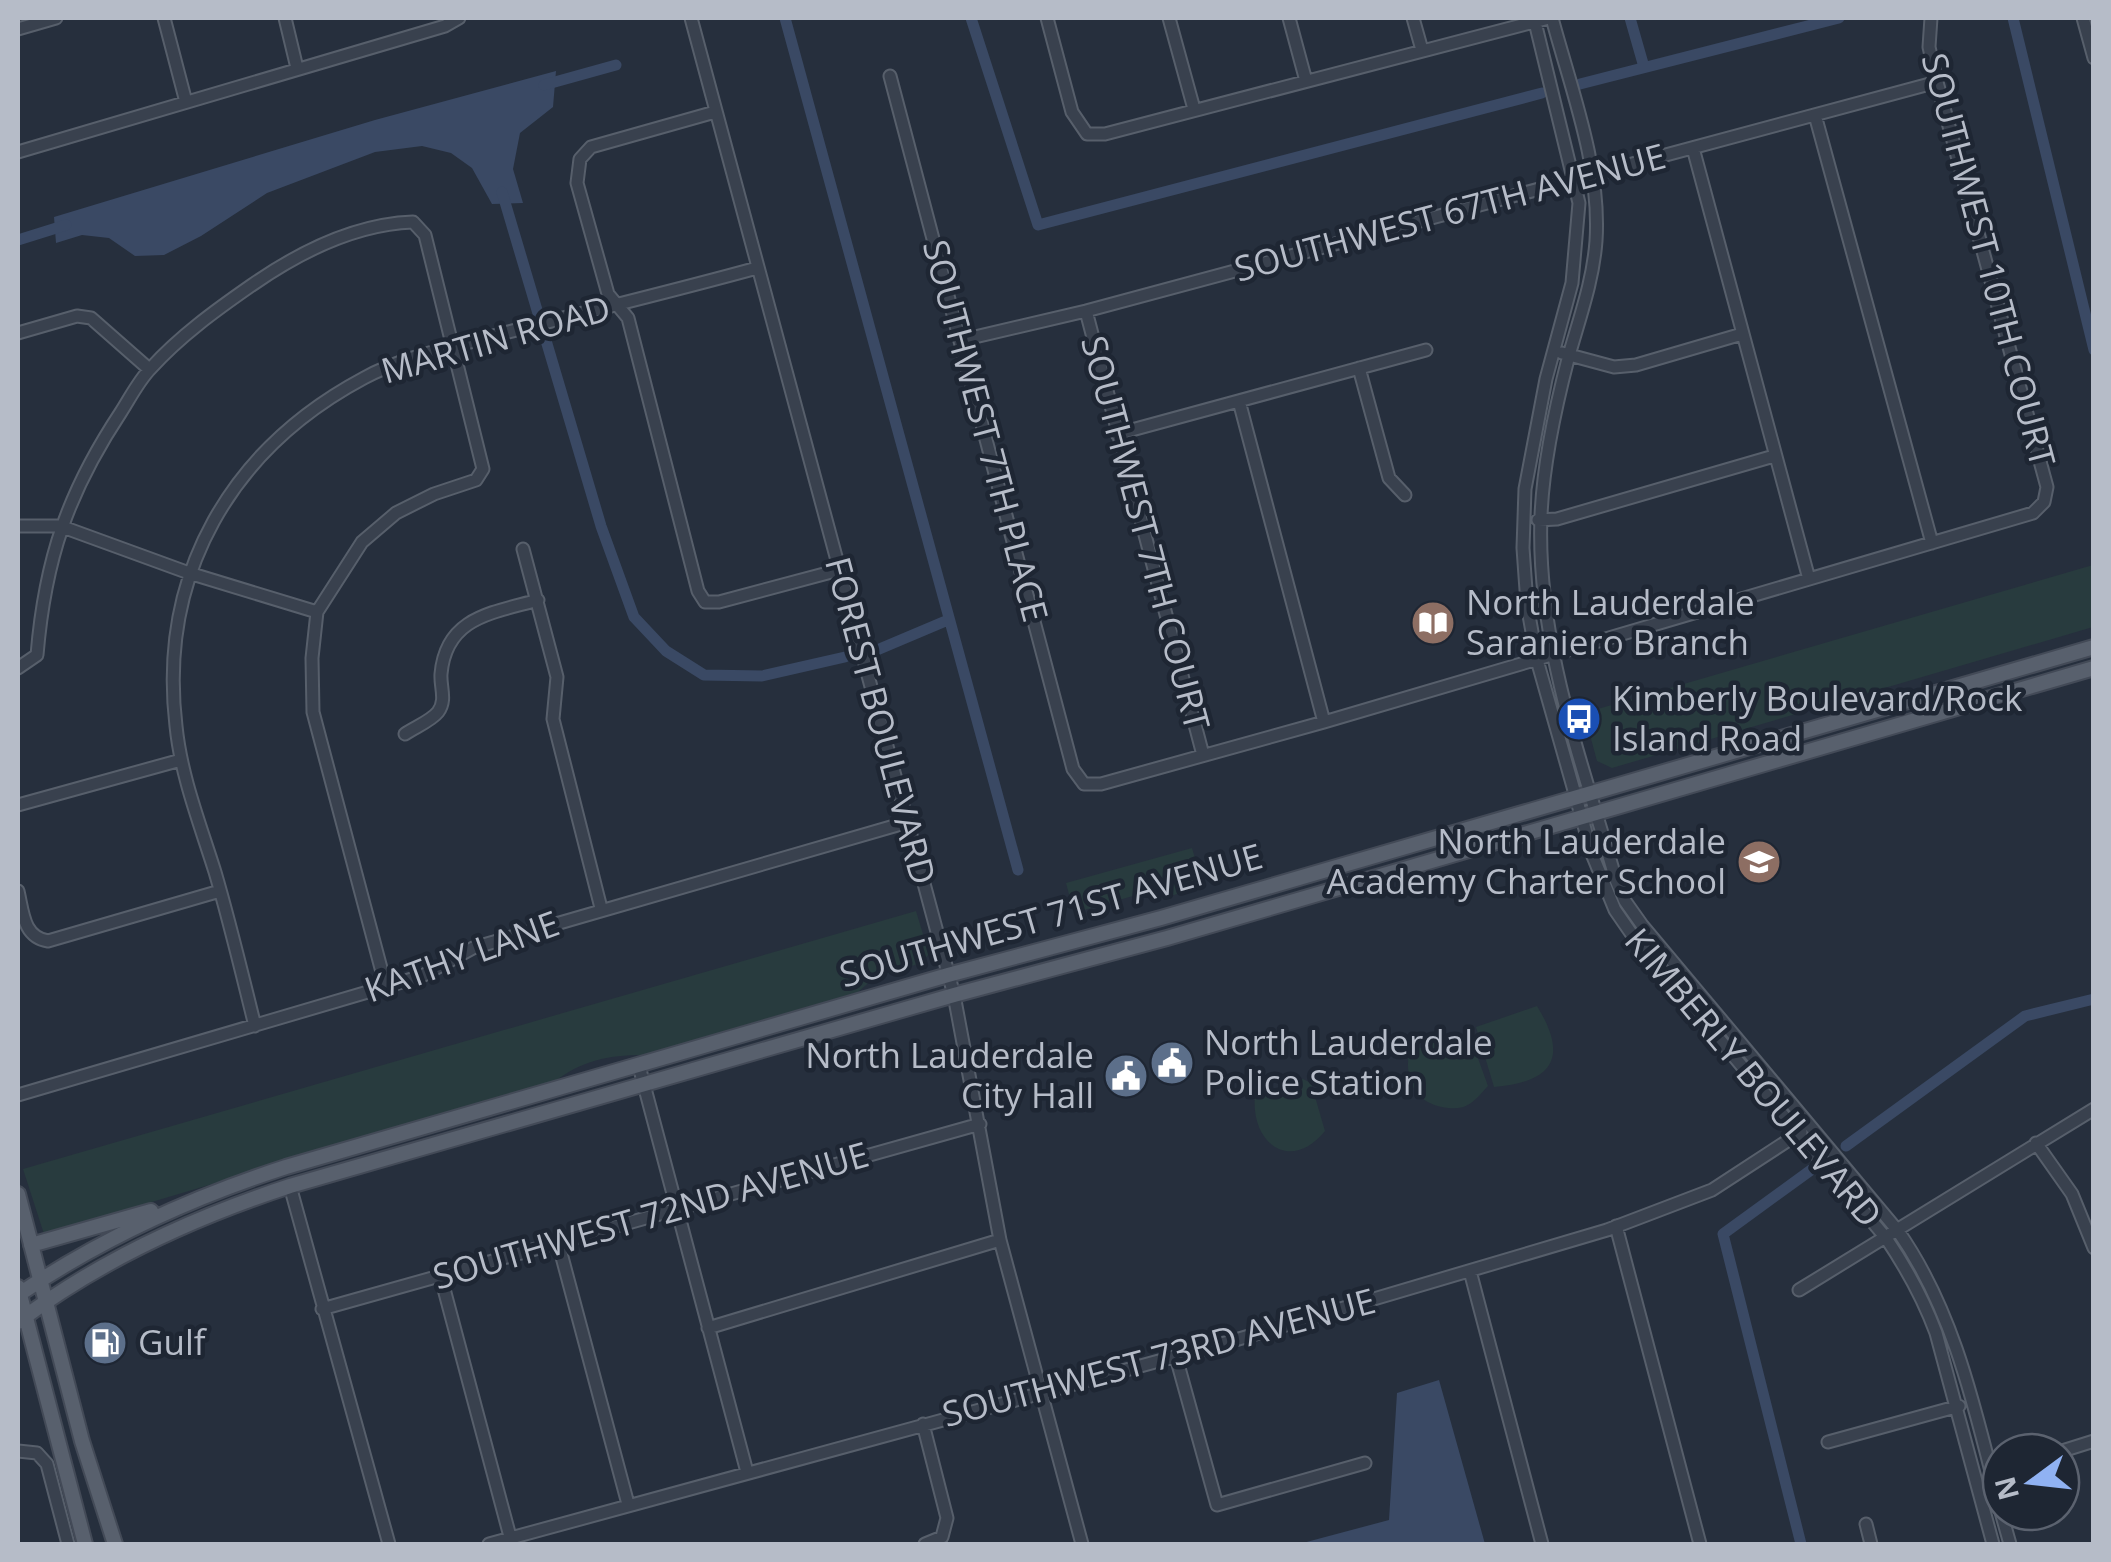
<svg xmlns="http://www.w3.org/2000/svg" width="2111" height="1562" viewBox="0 0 2111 1562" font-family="'Open Sans',sans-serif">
  <rect width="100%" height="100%" fill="#262f3d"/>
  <path fill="#283b3e" d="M 2093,565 L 2093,627 L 1612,768 L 1597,761 L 1584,713 Z
    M 1192,848 L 1203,886 L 1161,899 L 1157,889 L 1074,913 L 1066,883 Z
    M 916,911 L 929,954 L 921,963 L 874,978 L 858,992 L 643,1055 C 608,1055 580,1061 553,1083 L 44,1234 L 23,1169 Z
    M 1537,1006 C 1569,1058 1553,1082 1494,1087 L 1476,1027 Z
    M 1458,1033 L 1471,1039 L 1488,1086 C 1483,1091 1477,1099 1471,1103 C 1464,1108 1456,1109 1448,1108 C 1417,1105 1404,1082 1409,1052 Z
    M 1303,1079 L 1311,1083 L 1325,1131 C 1291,1173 1250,1144 1255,1095 Z"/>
  <path fill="#3a4964" d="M 556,71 L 553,107 L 520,133 L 513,169 L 523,203 L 492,204 L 472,168 L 451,153 L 422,146 L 375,152 L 267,193 L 201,236 L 164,255 L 135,256 L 109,238 L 82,235 L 56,243 L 54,217 L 375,120 Z
    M 1439,1380 L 1485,1544 L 1299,1544 L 1389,1520 L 1397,1393 Z"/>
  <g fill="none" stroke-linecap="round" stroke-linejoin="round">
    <path stroke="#3a4964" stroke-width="11" d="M 785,18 L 1018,870
      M 971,18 L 1038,225 L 1542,93
      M 1630,18 L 1644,67
      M 2013,18 L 2094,350
      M 1580,84 L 1839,18
      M 544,85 L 616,65
      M 502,192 L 601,526 L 634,617 L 666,651 L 704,675 L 762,676 L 845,657
      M 18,240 L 66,225
      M 877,650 L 948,620
      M 1846,1146 L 2025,1016 L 2094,999
      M 1801,1544 L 1723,1234 L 1811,1170"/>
    <defs>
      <path id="minor" d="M 164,18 L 186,102
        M 285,18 L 297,68
        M 691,18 L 954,995 L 1000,1240 L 1082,1544
        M 1047,18 L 1072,112 L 1087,134 L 1105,134 L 1549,18
        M 1169,18 L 1194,109
        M 1289,18 L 1306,81
        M 1413,18 L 1422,50
        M 1534,18 L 1579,203 L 1572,283 L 1546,379 L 1525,489 L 1523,548 L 1527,604 L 1537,660 L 1592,854 L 1615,910 L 1633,936 L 1886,1238 C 1907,1269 1923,1298 1936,1333 L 1993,1544
        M 1552,18 C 1571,89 1601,166 1596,241 C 1593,282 1579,319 1568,359 C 1555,409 1543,464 1541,516 C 1536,641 1582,762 1616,880 L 1625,901 L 1642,925 L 1898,1231 C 1956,1314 1976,1414 2001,1511
        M 2083,18 L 2094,58
        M 18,29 L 56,18
        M 890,76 L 1073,769 L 1084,784 L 1101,784 L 1324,722 L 2033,513 L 2044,502 L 2047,487 L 1937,82 L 1929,47 L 1931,18
        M 715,112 L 591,147 L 580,159 L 577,183 L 608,294 L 628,318 L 698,591 L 705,602 L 719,602 L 839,570
        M 1815,115 L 1932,543
        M 1693,148 L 1809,579
        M 18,152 L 445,26 L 459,18
        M 1086,311 L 1203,755
        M 18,333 L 77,316 L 91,318 L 149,369
        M 962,340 L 1086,311 L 1937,82
        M 1562,353 L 1614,367 L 1636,365 L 1742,334
        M 1359,368 L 1389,478 L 1405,495
        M 1239,401 L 1324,722
        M 1117,434 L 1426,350
        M 1538,520 L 1557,519 L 1774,456
        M 18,526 L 60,526 L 189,573 L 317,612
        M 523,549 L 557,677 L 553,719 L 601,908
        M 18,668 L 37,655 C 45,559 68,492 121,412 C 130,398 139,380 151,368 C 180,336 216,310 252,285 C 298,253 356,224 413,222 L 425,235 L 483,469 L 476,480 L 434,494 L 396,513 L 362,542 L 317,612 L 312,658 L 313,712 L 386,987
        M 405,734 C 415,727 431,721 438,712 C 447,700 440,687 441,674 C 446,617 492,613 538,600
        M 18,805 L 181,760
        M 18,891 C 23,912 23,937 48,941 L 220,891
        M 255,1026 C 242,974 230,923 215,872 C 200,824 181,776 176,726 C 158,574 231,449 364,378 C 400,358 453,347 493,336 C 581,313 670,292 757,268
        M 639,1066 L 747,1472
        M 18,1095 L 422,976 L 473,948 L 908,822
        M 2036,1143 L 2072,1194 L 2094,1248
        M 290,1186 L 389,1544
        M 1616,1226 L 1700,1544
        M 558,1242 L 628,1504
        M 1470,1271 L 1542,1544
        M 440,1274 L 512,1544
        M 1799,1290 L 2094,1109
        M 322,1309 L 980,1124
        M 708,1328 L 1000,1240
        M 1176,1357 L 1217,1505 L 1365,1463
        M 923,1424 L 947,1518 L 942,1537 L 925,1544
        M 1828,1442 L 1959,1406
        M 18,1451 L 37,1453 L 47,1464 L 68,1544
        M 2059,1452 L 2094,1441
        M 2001,1512 L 2010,1544
        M 1866,1524 L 1871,1544
        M 489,1544 L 1232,1341 L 1607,1230 L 1712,1190 L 1801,1132"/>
      <path id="major" d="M 18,1194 L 82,1441 L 115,1544
        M 31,1245 L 151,1211
        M 18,1287 L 85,1544
        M 18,1295 C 102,1238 190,1198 286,1167 L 948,975 L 1161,918 L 2094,647
        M 18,1322 C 100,1260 192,1218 290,1186 L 954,995 L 1167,938 L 2094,668"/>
    </defs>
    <use href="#minor" stroke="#575f6b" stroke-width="15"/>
    <use href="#major" stroke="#434a57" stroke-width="18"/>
    <use href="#minor" stroke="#39414e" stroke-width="11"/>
    <use href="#major" stroke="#58606d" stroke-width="14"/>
  </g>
  <defs>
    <symbol id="library-disc" viewBox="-11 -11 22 22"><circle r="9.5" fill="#8d6e63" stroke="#1e2633"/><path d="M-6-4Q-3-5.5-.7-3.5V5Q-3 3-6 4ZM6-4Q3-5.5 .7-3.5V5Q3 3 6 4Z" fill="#fff"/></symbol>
    <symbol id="bus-disc" viewBox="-11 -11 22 22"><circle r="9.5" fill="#1a4fb4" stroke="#1e2633"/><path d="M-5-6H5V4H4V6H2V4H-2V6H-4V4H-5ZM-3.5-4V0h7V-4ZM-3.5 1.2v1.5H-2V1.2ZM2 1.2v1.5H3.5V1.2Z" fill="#fff"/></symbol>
    <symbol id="school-disc" viewBox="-11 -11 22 22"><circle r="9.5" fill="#8d6e63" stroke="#1e2633"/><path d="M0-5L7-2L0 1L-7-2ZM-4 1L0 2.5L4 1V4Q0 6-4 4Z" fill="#fff"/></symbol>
    <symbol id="civic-disc" viewBox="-11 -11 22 22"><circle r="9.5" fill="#5c6f8a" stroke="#1e2633"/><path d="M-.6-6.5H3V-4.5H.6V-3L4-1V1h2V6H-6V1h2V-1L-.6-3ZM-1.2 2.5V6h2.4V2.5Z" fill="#fff"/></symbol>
    <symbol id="fuel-disc" viewBox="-11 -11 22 22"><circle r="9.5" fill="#5c6f8a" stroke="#1e2633"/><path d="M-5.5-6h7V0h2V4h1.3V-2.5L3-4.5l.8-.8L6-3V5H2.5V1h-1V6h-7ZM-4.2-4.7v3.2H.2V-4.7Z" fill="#fff"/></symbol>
  </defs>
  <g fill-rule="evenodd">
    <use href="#library-disc" x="1408" y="598" width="50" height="50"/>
    <use href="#bus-disc" x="1554" y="694" width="50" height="50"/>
    <use href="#school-disc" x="1734" y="837" width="50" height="50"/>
    <use href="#civic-disc" x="1147" y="1038" width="50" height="50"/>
    <use href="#civic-disc" x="1101" y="1051" width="50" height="50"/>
    <use href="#fuel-disc" x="80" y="1318" width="50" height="50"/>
  </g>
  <g text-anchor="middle" stroke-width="9" stroke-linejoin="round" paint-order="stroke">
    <g font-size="35" fill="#b6bcc8" stroke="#1e2633">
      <text transform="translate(1450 213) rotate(-15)" y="12">SOUTHWEST 67TH AVENUE</text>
      <text transform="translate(1988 260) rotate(75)" y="12">SOUTHWEST 10TH COURT</text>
      <text transform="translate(496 340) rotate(-16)" y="12">MARTIN ROAD</text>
      <text transform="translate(985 431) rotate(75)" y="12">SOUTHWEST 7TH PLACE</text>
      <text transform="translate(1145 533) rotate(75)" y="12">SOUTHWEST 7TH COURT</text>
      <text transform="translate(880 721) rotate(75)" y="12">FOREST BOULEVARD</text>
      <text transform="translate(1051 916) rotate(-16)" y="12">SOUTHWEST 71ST AVENUE</text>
      <text transform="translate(462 957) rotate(-20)" y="12">KATHY LANE</text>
      <text transform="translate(1753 1078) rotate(50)" y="12">KIMBERLY BOULEVARD</text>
      <text transform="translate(651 1216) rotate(-16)" y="12">SOUTHWEST 72ND AVENUE</text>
      <text transform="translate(1159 1358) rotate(-15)" y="12">SOUTHWEST 73RD AVENUE</text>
    </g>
    <g font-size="35" fill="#b6bcc8" stroke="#1e2633" text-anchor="start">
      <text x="1466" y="615">North Lauderdale<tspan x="1466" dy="40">Saraniero Branch</tspan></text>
      <text x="1612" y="711">Kimberly Boulevard/Rock<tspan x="1612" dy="40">Island Road</tspan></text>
      <text x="1726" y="854" text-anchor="end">North Lauderdale<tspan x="1726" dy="40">Academy Charter School</tspan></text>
      <text x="1204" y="1055">North Lauderdale<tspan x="1204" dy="40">Police Station</tspan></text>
      <text x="1094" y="1068" text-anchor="end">North Lauderdale<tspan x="1094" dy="40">City Hall</tspan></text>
      <text x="138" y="1355">Gulf</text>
    </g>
  </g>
  <rect width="2111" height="1562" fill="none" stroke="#b6bcc8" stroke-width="40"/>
  <g transform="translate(2031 1482) rotate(255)"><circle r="48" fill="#1e2633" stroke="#5b626f" stroke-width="2.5"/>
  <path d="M0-8L18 38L0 25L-18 38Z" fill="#90b2f3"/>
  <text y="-15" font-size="28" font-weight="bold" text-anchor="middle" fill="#b6bcc8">N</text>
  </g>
</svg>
